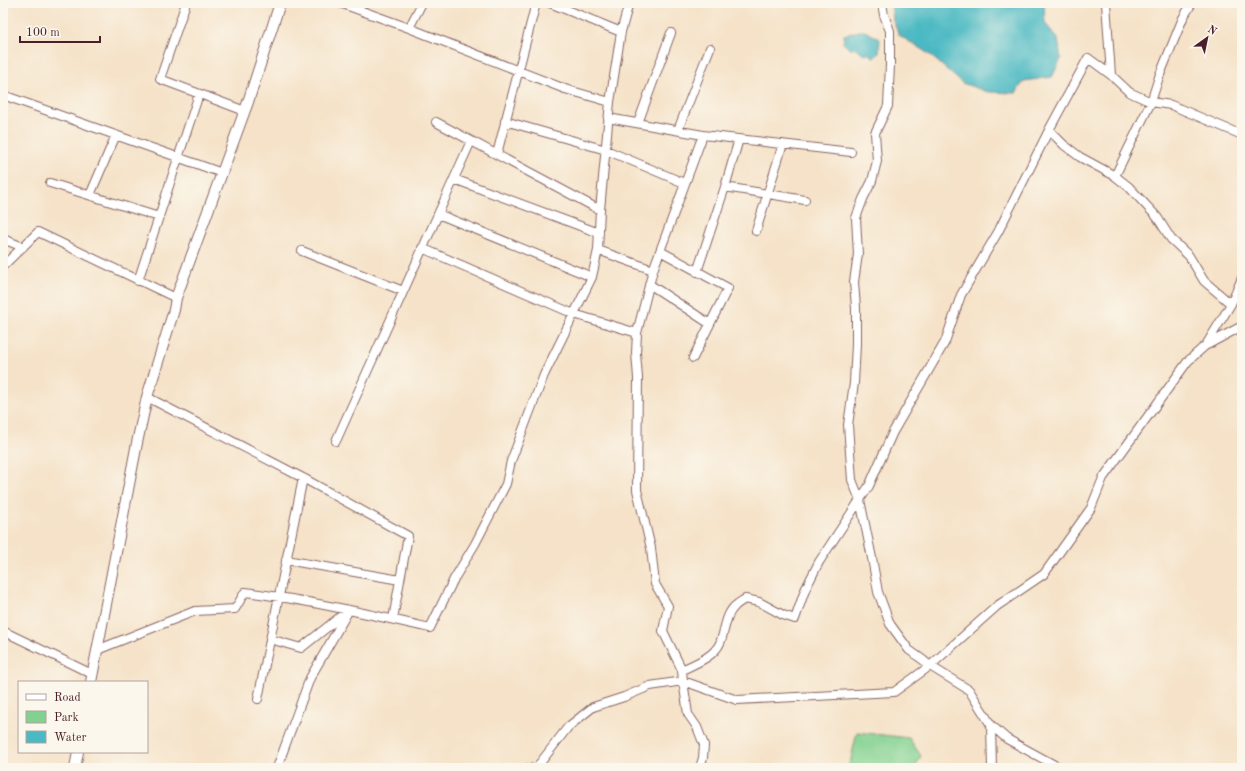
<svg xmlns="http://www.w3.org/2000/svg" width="1245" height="771" viewBox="0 0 1245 771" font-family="'Old Standard TT',serif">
  <rect width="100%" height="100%" fill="#fbf7ec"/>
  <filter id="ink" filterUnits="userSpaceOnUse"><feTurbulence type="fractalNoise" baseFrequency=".025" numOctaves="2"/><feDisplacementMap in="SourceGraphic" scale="8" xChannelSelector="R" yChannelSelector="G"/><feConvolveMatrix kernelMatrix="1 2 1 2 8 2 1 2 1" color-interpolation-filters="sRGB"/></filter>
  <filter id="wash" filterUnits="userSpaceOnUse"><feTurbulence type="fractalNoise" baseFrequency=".012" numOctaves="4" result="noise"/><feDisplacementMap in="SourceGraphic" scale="16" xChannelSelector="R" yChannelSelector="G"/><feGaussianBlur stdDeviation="0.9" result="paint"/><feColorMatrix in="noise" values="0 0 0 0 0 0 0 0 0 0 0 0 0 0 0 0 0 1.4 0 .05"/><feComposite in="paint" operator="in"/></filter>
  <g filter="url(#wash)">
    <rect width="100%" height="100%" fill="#f5e2c8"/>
    <path fill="#83d190" stroke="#66785e" d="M 857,732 L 909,738 L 921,756 L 915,768 L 844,768 L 850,763 Z"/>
    <path fill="#4bb9c3" stroke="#4a6c77" d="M 891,3 L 1044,3 L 1045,23 L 1058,39 L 1061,59 L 1052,77 L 1024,81 L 1016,93 L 988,92 L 962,83 L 929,54 L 899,35 L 893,20 Z
      M 859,31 L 865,31 L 880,39 L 879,53 L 874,58 L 870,54 L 864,54 L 856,48 L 850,49 L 843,43 L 844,35 Z"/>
  </g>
  <g filter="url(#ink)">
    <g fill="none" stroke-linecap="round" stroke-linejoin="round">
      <defs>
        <path id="minor" d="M 186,3 L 160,79 L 245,111
          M 340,3 L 409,28 L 565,89 L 610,102
          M 550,3 L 621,32
          M 882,3 L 884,15 L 890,31 L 890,65 L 888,106 L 875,133 L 877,161 L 872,181 L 863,199 L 856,218 L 858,254 L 854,282 L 856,308 L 856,344 L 854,383 L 848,425 L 852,480 L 860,500 L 872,558 L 878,592 L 890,624 L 909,650 L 923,660 L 930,666 L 969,690 L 991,725 L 1007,739 L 1060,768
          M 1106,3 L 1111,75
          M 409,28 L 422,3
          M 3,95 L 222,173
          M 608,118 L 703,135 L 851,152
          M 505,121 L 606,150 L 684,183
          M 436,122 L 600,210
          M 638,123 L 671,33
          M 678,130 L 710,48
          M 1049,130 L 1064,145 L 1080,157 L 1115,176 L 1129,187 L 1157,217 L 1171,239 L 1189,256 L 1204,281 L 1231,304
          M 703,135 L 653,270 L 637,333 L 636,353 L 638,378 L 637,490 L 651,548 L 655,584 L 668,606 L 663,631 L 682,670 L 683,681 L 737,700 L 894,692 L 930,666 L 997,606 L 1044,574 L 1091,508 L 1103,478 L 1188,361 L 1206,345 L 1231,304 L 1242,278
          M 497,154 L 536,3
          M 1115,176 L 1151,102 L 1159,77 L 1183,18 L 1192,3
          M 454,179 L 599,233
          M 50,183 L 159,217
          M 725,187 L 805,200
          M 90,195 L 116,135
          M 438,214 L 592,277
          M 756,231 L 783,144
          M 3,239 L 23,247
          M 422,248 L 574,314 L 637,333
          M 598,250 L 653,270
          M 302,251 L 403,291
          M 660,251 L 728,288 L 693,358
          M 3,266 L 38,232 L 176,298
          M 697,272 L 725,187 L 739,139
          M 138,281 L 199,94
          M 649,284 L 710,324
          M 1207,345 L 1242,326
          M 147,397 L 303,478 L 408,536 L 393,619
          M 336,441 L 471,141
          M 286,560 L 400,580
          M 3,631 L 92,674
          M 270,639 L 301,648 L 345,613
          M 97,650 L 195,611 L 235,609 L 245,592 C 307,600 369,614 430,628 L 454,579 L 475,544 L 506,484 L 511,461 L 544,375 L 592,277 L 598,250 L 600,210 L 610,102 L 621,32 L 629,3
          M 682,670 C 694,664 714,657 720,643 C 725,632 725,615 735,606 C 738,603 742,601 745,599 L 759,602 L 783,615 L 795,619 L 805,590 L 819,562 L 869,486 L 893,432 L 945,342 L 961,295 L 998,232 L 1049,130 L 1088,58 L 1111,75 L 1129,92 L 1151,102 L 1171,105 L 1242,135
          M 258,699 L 303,478
          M 991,725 L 992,768
          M 277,768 L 310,678 L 349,610
          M 529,768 L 537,767 L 568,727 L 593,707 L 624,697 L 650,686 L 683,681 L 688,714 L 697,727 L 704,745 L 703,758 L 700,768"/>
        <path id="major" d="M 91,682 L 137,443 L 147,397 L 174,310 L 176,298 L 248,102 L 280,3
          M 75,768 L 78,752"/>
      </defs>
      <use href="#minor" stroke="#866362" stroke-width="10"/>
      <use href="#major" stroke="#866362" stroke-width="12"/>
      <use href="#minor" stroke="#fff" stroke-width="8"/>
      <use href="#major" stroke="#fff" stroke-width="10"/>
    </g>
  </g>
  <rect width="1245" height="771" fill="none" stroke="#fbf7ec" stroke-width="16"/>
  <rect x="18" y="681" width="130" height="72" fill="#fbf7ec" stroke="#b4a19f"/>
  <rect x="26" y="694" width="20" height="6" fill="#ffffff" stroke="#b4a19f"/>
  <text x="54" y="701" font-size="12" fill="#4a1f2b">Road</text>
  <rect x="26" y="711" width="20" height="12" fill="#83d190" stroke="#b4a19f"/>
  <text x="54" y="721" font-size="12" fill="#4a1f2b">Park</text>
  <rect x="26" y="731" width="20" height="12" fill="#4bb9c3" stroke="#b4a19f"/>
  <text x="54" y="741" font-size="12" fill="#4a1f2b">Water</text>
  <g transform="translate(1207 38) rotate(33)" stroke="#fbf7ec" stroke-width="3" paint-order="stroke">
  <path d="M0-3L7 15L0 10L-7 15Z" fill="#4a1f2b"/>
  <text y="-6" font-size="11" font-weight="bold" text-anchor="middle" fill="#4a1f2b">N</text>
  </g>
  <path d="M20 36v6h80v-6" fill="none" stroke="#4a1f2b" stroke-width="2"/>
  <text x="26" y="36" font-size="12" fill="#4a1f2b" stroke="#fbf7ec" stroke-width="3" paint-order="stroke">100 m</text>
</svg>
